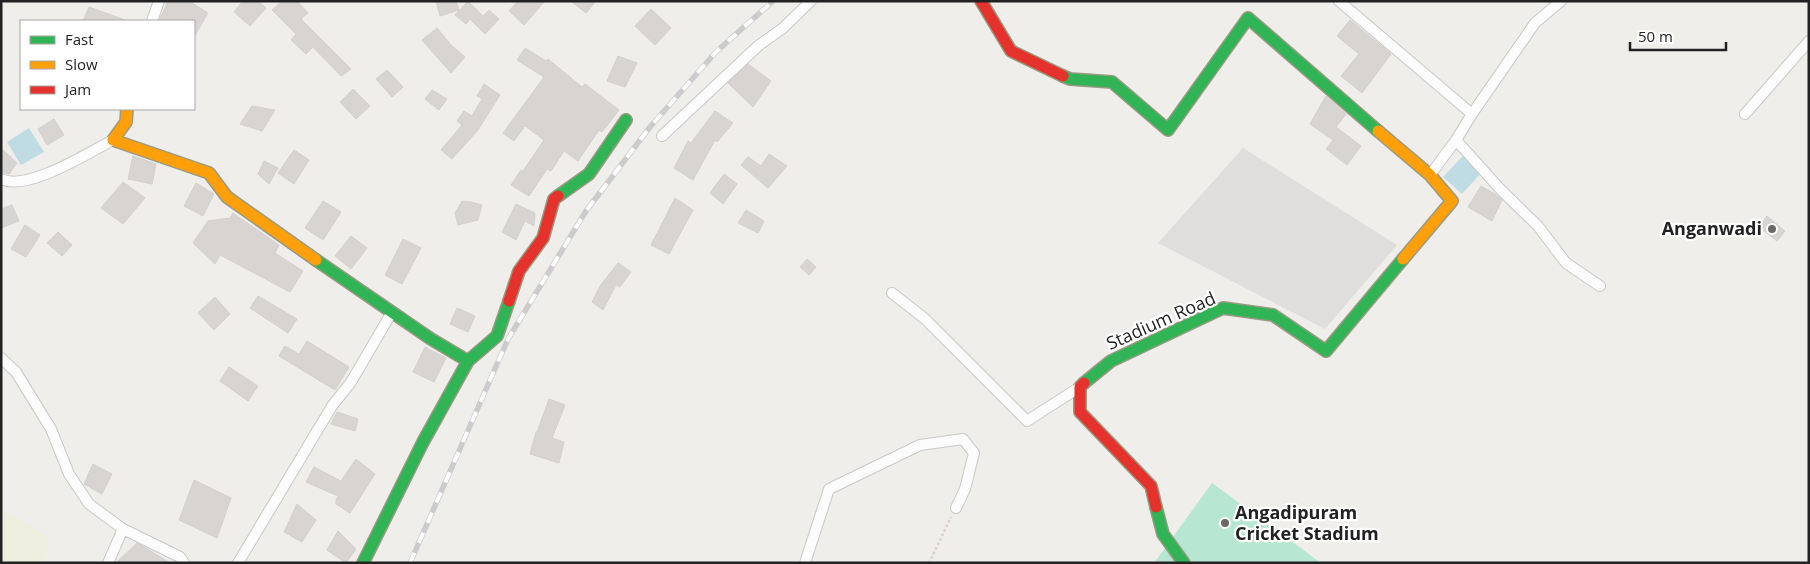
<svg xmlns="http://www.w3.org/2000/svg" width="1810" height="564" viewBox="0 0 1810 564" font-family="'Open Sans',sans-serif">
  <rect width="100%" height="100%" fill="#f0eeeb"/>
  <path fill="#dfdedc" d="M 1243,148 L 1397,245 L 1325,329 L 1158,243 Z"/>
  <path fill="#efefdf" d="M 1,509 L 49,537 L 44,563 L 1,563 Z"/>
  <path fill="#b7e6d2" d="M 1212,483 L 1321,563 L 1154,563 Z"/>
  <path fill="#bfdbe3" d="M 29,128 L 44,152 L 21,165 L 7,142 Z
    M 1464,155 L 1482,172 L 1462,194 L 1443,177 Z"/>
  <path fill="#d7d4d2" stroke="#d3d0cc" d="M 168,1 L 189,1 L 208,13 L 194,37 L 194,21 L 159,21 Z
    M 243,1 L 258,1 L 266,8 L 250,26 L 234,12 Z
    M 282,1 L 297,1 L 308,13 L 301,19 L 351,69 L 341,76 L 313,47 L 306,54 L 291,40 L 296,34 L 272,10 Z
    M 436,1 L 456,1 L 459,10 L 440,16 Z
    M 468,1 L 483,16 L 489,10 L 499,19 L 485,34 L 470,19 L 466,24 L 455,15 Z
    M 518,1 L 545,1 L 524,25 L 509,11 Z
    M 571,1 L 596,1 L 586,13 Z
    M 89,7 L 125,20 L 125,21 L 83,21 Z
    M 651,9 L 671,28 L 655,45 L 635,26 Z
    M 1350,20 L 1391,54 L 1362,93 L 1341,76 L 1359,54 L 1337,36 Z
    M 437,28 L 451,45 L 465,57 L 451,73 L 422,40 Z
    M 525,48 L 546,61 L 548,59 L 582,87 L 585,84 L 619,110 L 602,132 L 599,130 L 578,161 L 564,151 L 551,171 L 547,169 L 529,196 L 511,185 L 521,170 L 523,171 L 544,140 L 525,126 L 514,141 L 503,133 L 544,77 L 517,60 Z
    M 618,56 L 637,63 L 625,87 L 607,81 Z
    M 748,64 L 771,81 L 753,107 L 728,83 Z
    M 387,70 L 403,87 L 392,97 L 376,79 Z
    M 484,84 L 500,95 L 478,130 L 452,159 L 441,150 L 462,125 L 457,121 L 464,111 L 472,116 L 482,99 L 477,96 Z
    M 353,89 L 370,106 L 356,119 L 340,102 Z
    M 432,90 L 447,99 L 439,110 L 425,99 Z
    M 1326,96 L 1346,114 L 1336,127 L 1361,146 L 1347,165 L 1326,149 L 1333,140 L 1310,124 Z
    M 252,106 L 275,110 L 262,131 L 240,124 Z
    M 715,111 L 733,123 L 717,142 L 715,140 L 693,180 L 674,168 L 688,141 L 691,143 Z
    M 54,119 L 64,135 L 47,145 L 38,129 Z
    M 1,148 L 17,163 L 9,174 L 1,172 Z
    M 294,150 L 309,160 L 294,184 L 278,173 Z
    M 769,154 L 787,166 L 768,188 L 741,165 L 748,157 L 761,166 Z
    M 133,156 L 156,164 L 152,184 L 128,179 Z
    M 264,161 L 278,168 L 269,184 L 258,174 Z
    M 724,174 L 737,184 L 723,204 L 710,193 Z
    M 123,182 L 145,198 L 123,224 L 101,208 Z
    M 196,183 L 214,194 L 203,216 L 184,206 Z
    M 1481,186 L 1495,194 L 1502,200 L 1492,221 L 1468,207 Z
    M 675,198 L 693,210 L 669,254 L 651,245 Z
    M 323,201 L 341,212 L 323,240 L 305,228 Z
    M 462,201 L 471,202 L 482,205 L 478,220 L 458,225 L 455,213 Z
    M 516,204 L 535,213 L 534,226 L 525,221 L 516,240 L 502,232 Z
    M 12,205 L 19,221 L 1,228 L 1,209 Z
    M 746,210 L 764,221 L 758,233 L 738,223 Z
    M 233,213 L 279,245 L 275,253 L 303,271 L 290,292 L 220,255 L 215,264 L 193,243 L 208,221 L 230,218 Z
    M 1767,216 L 1785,231 L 1777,241 L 1759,227 Z
    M 25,225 L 40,235 L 26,257 L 11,249 Z
    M 58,232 L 72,245 L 62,256 L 47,243 Z
    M 351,236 L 367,248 L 351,269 L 335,256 Z
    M 403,239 L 421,248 L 402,284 L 385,275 Z
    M 807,259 L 816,267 L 809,275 L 800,267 Z
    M 618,263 L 631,272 L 620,287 L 616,285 L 603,310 L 592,302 L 600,286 Z
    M 258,296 L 297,319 L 288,333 L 250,308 Z
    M 215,297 L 230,314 L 214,330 L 198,313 Z
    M 457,308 L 475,316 L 468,332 L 450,324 Z
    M 307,341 L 349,367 L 335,390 L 279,356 L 285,346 L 299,354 Z
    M 425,347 L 446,358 L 434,382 L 413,372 Z
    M 229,367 L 258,386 L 248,401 L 220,381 Z
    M 549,399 L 565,405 L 552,438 L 564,442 L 559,463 L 530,454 L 536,432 L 537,432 Z
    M 337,412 L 358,419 L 355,431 L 331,424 Z
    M 356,459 L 375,474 L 350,513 L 336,504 L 336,500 L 338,496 L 306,482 L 314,467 L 341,481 Z
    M 93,464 L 112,474 L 102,494 L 84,484 Z
    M 194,480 L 231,498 L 217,538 L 179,520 Z
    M 297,504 L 316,520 L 302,542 L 284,532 Z
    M 338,531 L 356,549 L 346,563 L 327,550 Z
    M 137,543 L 149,550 L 170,563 L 116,563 Z"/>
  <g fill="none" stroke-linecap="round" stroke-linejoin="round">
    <defs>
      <path id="street" d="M 1339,1 L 1472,114
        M 152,21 L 159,1
        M 1745,114 L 1809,41
        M 662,136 L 758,46 L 783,28 L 811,1
        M 1456,140 L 1501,190 L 1538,226 L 1566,263 L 1600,286
        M 1430,175 L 1456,140 L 1472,114 L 1535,23 L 1561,1
        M 1,179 C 27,192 88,153 113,140
        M 892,293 L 924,318 L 1027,421 L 1080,387
        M 1,358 L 16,372 L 51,429 L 69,474 L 89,504 L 123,529
        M 108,563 L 123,529 L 180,557 L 184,563
        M 238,563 L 332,406 L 351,382 L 392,312
        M 805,563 L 829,489 L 920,445 L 963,439 L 974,453 L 965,489 L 956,508"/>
      <path id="fast" d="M 1063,76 L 1070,79 L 1112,82 L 1168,130 L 1248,18 L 1378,131
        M 558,196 L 589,174 L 626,120
        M 316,260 L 431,339 L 468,361
        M 1084,383 L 1111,361 L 1223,308 L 1273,315 L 1326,351 L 1403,259
        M 1156,507 L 1163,534 L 1184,563
        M 363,563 L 423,442 L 468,361 L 497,336 L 509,301"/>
      <path id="slow" d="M 127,109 L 126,122 L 113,140 L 209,173 L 227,197 L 316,260
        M 1378,131 L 1430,175 L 1452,201 L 1403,259"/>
      <path id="jam" d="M 981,1 L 1011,51 L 1063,76
        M 509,301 L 519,271 L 543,238 L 554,199 L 558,196
        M 1084,383 L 1080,387 L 1080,412 L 1151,486 L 1156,507"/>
    </defs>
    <use href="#street" stroke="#c9c8c7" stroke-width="12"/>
    <use href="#fast" stroke="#999a82" stroke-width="14"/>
    <use href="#slow" stroke="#999a82" stroke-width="14"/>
    <use href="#jam" stroke="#999a82" stroke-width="14"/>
    <path stroke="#dccecd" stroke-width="2.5" stroke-dasharray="2.5 2.5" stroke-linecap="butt" d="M 929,563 L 951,517"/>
    <use href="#street" stroke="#fdfcfc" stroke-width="10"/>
    <use href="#fast" stroke="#30b455" stroke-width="11"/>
    <use href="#slow" stroke="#ff9f0a" stroke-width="11"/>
    <use href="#jam" stroke="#e5322d" stroke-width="11"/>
    <defs>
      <path id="rail" d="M 410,563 L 508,339 L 586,211 L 650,127 L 716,52 L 773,1"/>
    </defs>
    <use href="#rail" stroke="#ccc" stroke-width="5.5"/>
    <use href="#rail" stroke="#fff" stroke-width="4" stroke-dasharray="11" stroke-linecap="butt"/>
  </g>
  <g fill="#6a6968" stroke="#fff" stroke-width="2">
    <circle cx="1772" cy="229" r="5"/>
    <circle cx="1225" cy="523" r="5"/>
  </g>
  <g text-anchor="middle" stroke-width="4.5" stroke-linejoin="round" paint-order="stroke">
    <g font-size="18" font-weight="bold" fill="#222" stroke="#fff" text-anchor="end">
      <text x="1762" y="235">Anganwadi</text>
      <text x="1235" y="519" text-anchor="start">Angadipuram<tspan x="1235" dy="21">Cricket Stadium</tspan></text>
    </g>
    <g font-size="18" fill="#222" stroke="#fff">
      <text transform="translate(1161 321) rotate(-24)" y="6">Stadium Road</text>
    </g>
  </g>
  <rect width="1810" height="564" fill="none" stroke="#222222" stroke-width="5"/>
  <rect x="20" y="20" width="175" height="90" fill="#ffffff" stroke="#a7a7a7"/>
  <rect x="30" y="36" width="25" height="8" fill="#30b455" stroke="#a7a7a7"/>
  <text x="65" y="45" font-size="15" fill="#222222">Fast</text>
  <rect x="30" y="61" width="25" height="8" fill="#ff9f0a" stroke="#a7a7a7"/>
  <text x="65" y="70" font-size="15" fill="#222222">Slow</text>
  <rect x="30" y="86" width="25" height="8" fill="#e5322d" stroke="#a7a7a7"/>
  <text x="65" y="95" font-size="15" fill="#222222">Jam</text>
  <path d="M1630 42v8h96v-8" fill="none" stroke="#222222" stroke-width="2.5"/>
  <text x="1638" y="42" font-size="15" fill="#222222" stroke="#ffffff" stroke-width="4" paint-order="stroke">50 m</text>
</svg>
